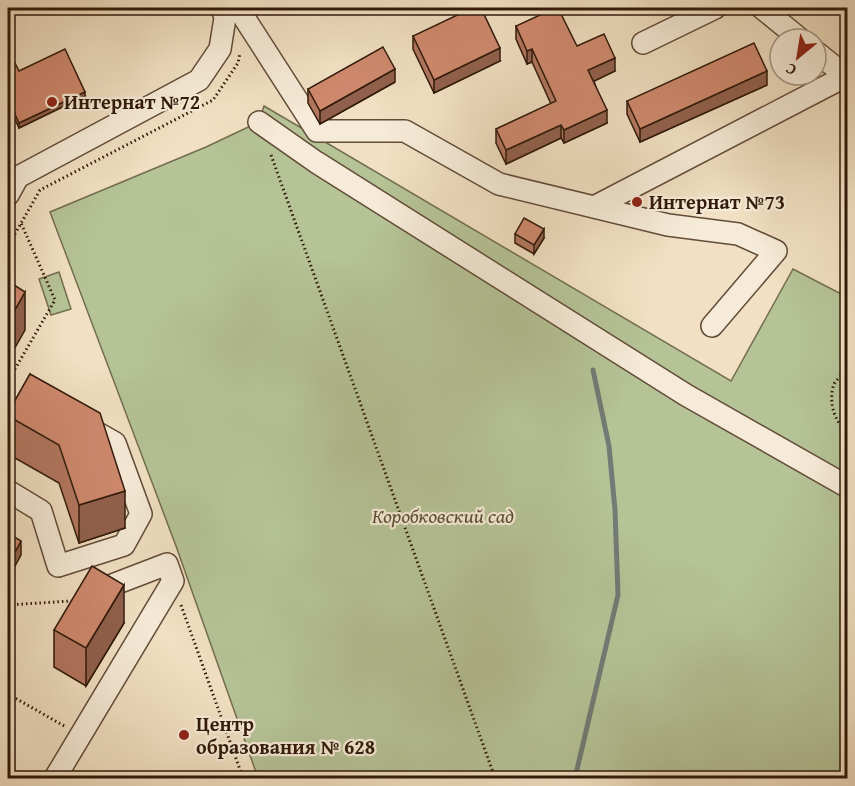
<svg xmlns="http://www.w3.org/2000/svg" width="855" height="786" viewBox="0 0 855 786" font-family="'Gentium Book Plus',serif">
  <rect width="100%" height="100%" fill="#f1e0c3"/>
  <filter id="stains"><feTurbulence type="fractalNoise" baseFrequency=".00333" numOctaves="4"/><feColorMatrix values="0 0 0 0 .2 0 0 0 0 .09 0 0 0 0 .02 0 0 0 .5 -.17"/></filter>
  <radialGradient id="worn" r=".72"><stop offset=".6" stop-color="#630" stop-opacity="0"/><stop offset="1" stop-color="#630" stop-opacity=".3"/></radialGradient>
  <path fill="#b5c397" stroke="#736e50" stroke-width="1.5" d="M 264,106 L 731,381 L 793,269 L 847,297 L 847,778 L 258,778 L 176,546 L 50,212 L 206,147 L 259,122 Z
    M 59,272 L 71,309 L 51,315 L 39,279 Z"/>
  <g fill="none" stroke-linecap="round" stroke-linejoin="round">
    <path stroke="#727b75" stroke-width="5" d="M 575,778 L 618,595 L 615,510 L 609,446 L 593,370"/>
    <defs>
      <path id="minor" d="M 762,8 L 800,39
        M 245,19 L 317,131 L 405,131 L 499,184 L 668,225 L 738,234 L 776,251 L 712,326
        M 643,43 L 715,8
        M 259,122 L 316,162 L 686,395 L 848,487
        M 8,195 L 18,177 L 199,80 L 220,49 L 225,18 L 222,8
        M 594,207 L 846,76 L 816,52
        M 8,491 L 41,511 L 58,566 L 124,545 L 141,514 L 115,443 L 85,426
        M 55,778 L 173,581 L 167,564 L 94,592"/>
    </defs>
    <use href="#minor" stroke="#614c38" stroke-width="24"/>
    <path stroke="#311a0a" stroke-width="3" stroke-dasharray="1.5 3" stroke-linecap="butt" d="M 271,155 L 495,778
      M 8,246 L 40,190 L 213,100 L 238,63 L 240,53
      M 848,370 C 843,374 837,379 834,384 C 828,401 834,422 848,433
      M 8,381 L 55,300 L 21,223
      M 8,605 L 71,601
      M 181,605 L 243,778
      M 8,694 L 66,727"/>
    <use href="#minor" stroke="#f6ebd8" stroke-width="21"/>
  </g>
  <path fill="#b2765f" stroke="#311a0a" stroke-width="1.5" d="M 516,26 L 577,46 L 615,71 L 594,81 L 607,123 L 564,143 L 561,138 L 506,164 L 496,143 L 496,129 L 551,104 L 532,62 L 527,64 L 516,39 Z
    M 413,36 L 500,61 L 434,93 L 413,49 Z
    M 8,62 L 19,71 L 85,96 L 19,128 L 8,104 Z
    M 395,82 L 320,124 L 308,103 L 308,89 Z
    M 767,85 L 640,142 L 627,114 L 627,101 Z
    M 515,234 L 544,238 L 534,254 L 515,243 Z
    M 30,374 L 125,528 L 79,543 L 59,483 L 8,454 L 8,413 Z
    M 124,623 L 86,686 L 54,667 L 54,630 Z"/>
  <path fill="#91604d" stroke="#311a0a" stroke-width="1.5" d="M 581,8 L 590,8 L 581,12 Z
    M 500,48 L 500,61 L 434,93 L 434,80 Z
    M 532,49 L 532,62 L 527,64 L 527,51 Z
    M 615,58 L 615,71 L 588,84 L 588,70 Z
    M 395,69 L 395,82 L 320,124 L 320,111 Z
    M 767,71 L 767,85 L 640,142 L 640,129 Z
    M 85,92 L 85,96 L 19,128 L 19,123 Z
    M 607,110 L 607,123 L 564,143 L 564,130 Z
    M 561,125 L 561,138 L 506,164 L 506,150 Z
    M 544,229 L 544,238 L 534,254 L 534,245 Z
    M 25,292 L 25,330 L 8,360 L 8,322 Z
    M 125,491 L 125,528 L 79,543 L 79,505 Z
    M 21,541 L 21,555 L 8,579 L 8,565 Z
    M 124,585 L 124,623 L 86,686 L 86,648 Z"/>
  <path fill="#cf896e" stroke="#311a0a" stroke-width="1.5" d="M 472,8 L 481,8 L 500,48 L 434,80 L 413,36 Z
    M 555,8 L 558,8 L 577,46 L 604,34 L 615,58 L 588,70 L 607,110 L 564,130 L 561,125 L 506,150 L 496,129 L 556,101 L 532,49 L 527,51 L 516,26 Z
    M 754,43 L 767,71 L 640,129 L 627,101 Z
    M 383,47 L 395,69 L 320,111 L 308,89 Z
    M 65,49 L 85,92 L 19,123 L 8,99 L 8,62 L 13,59 L 19,71 Z
    M 524,218 L 544,229 L 534,245 L 515,234 Z
    M 8,281 L 25,292 L 8,322 Z
    M 30,374 L 100,413 L 125,491 L 79,505 L 59,445 L 8,416 L 8,413 Z
    M 8,533 L 21,541 L 8,565 Z
    M 92,566 L 124,585 L 86,648 L 54,630 Z"/>
  <g fill="#8f2418" stroke="#f6ebd8" stroke-width="2">
    <circle cx="52" cy="102" r="6"/>
    <circle cx="637" cy="202" r="6"/>
    <circle cx="184" cy="735" r="6"/>
  </g>
  <g text-anchor="middle" stroke-width="4.5" stroke-linejoin="round" paint-order="stroke">
    <g font-size="20" font-weight="bold" fill="#311a0a" stroke="#f6ebd8" text-anchor="start">
      <text x="64" y="109">Интернат №72</text>
      <text x="649" y="209">Интернат №73</text>
      <text x="196" y="731">Центр<tspan x="196" dy="23">образования № 628</tspan></text>
    </g>
    <g font-size="20" font-style="italic" fill="#594d34" stroke="#f6ebd8">
      <text x="443" y="523">Коробковский сад</text>
    </g>
  </g>
  <rect width="855" height="786" fill="none" stroke="#f1e0c3" stroke-width="30"/>
  <rect x="9" y="9" width="837" height="768" fill="none" stroke="#311a0a" stroke-width="3"/>
  <rect x="15" y="15" width="825" height="756" fill="none" stroke="#311a0a" stroke-width="1.5"/>
  <g transform="translate(798 57) rotate(210)"><circle r="28" fill="#f6ebd8" stroke="#a79786" stroke-width="1.5"/>
  <path d="M0-4.5L10 22L0 15L-10 22Z" fill="#8f2418"/>
  <text y="-9" font-size="16" font-weight="bold" text-anchor="middle" fill="#311a0a">С</text>
  </g>
  <rect width="100%" height="100%" filter="url(#stains)"/>
  <rect width="100%" height="100%" fill="url(#worn)"/>
</svg>
